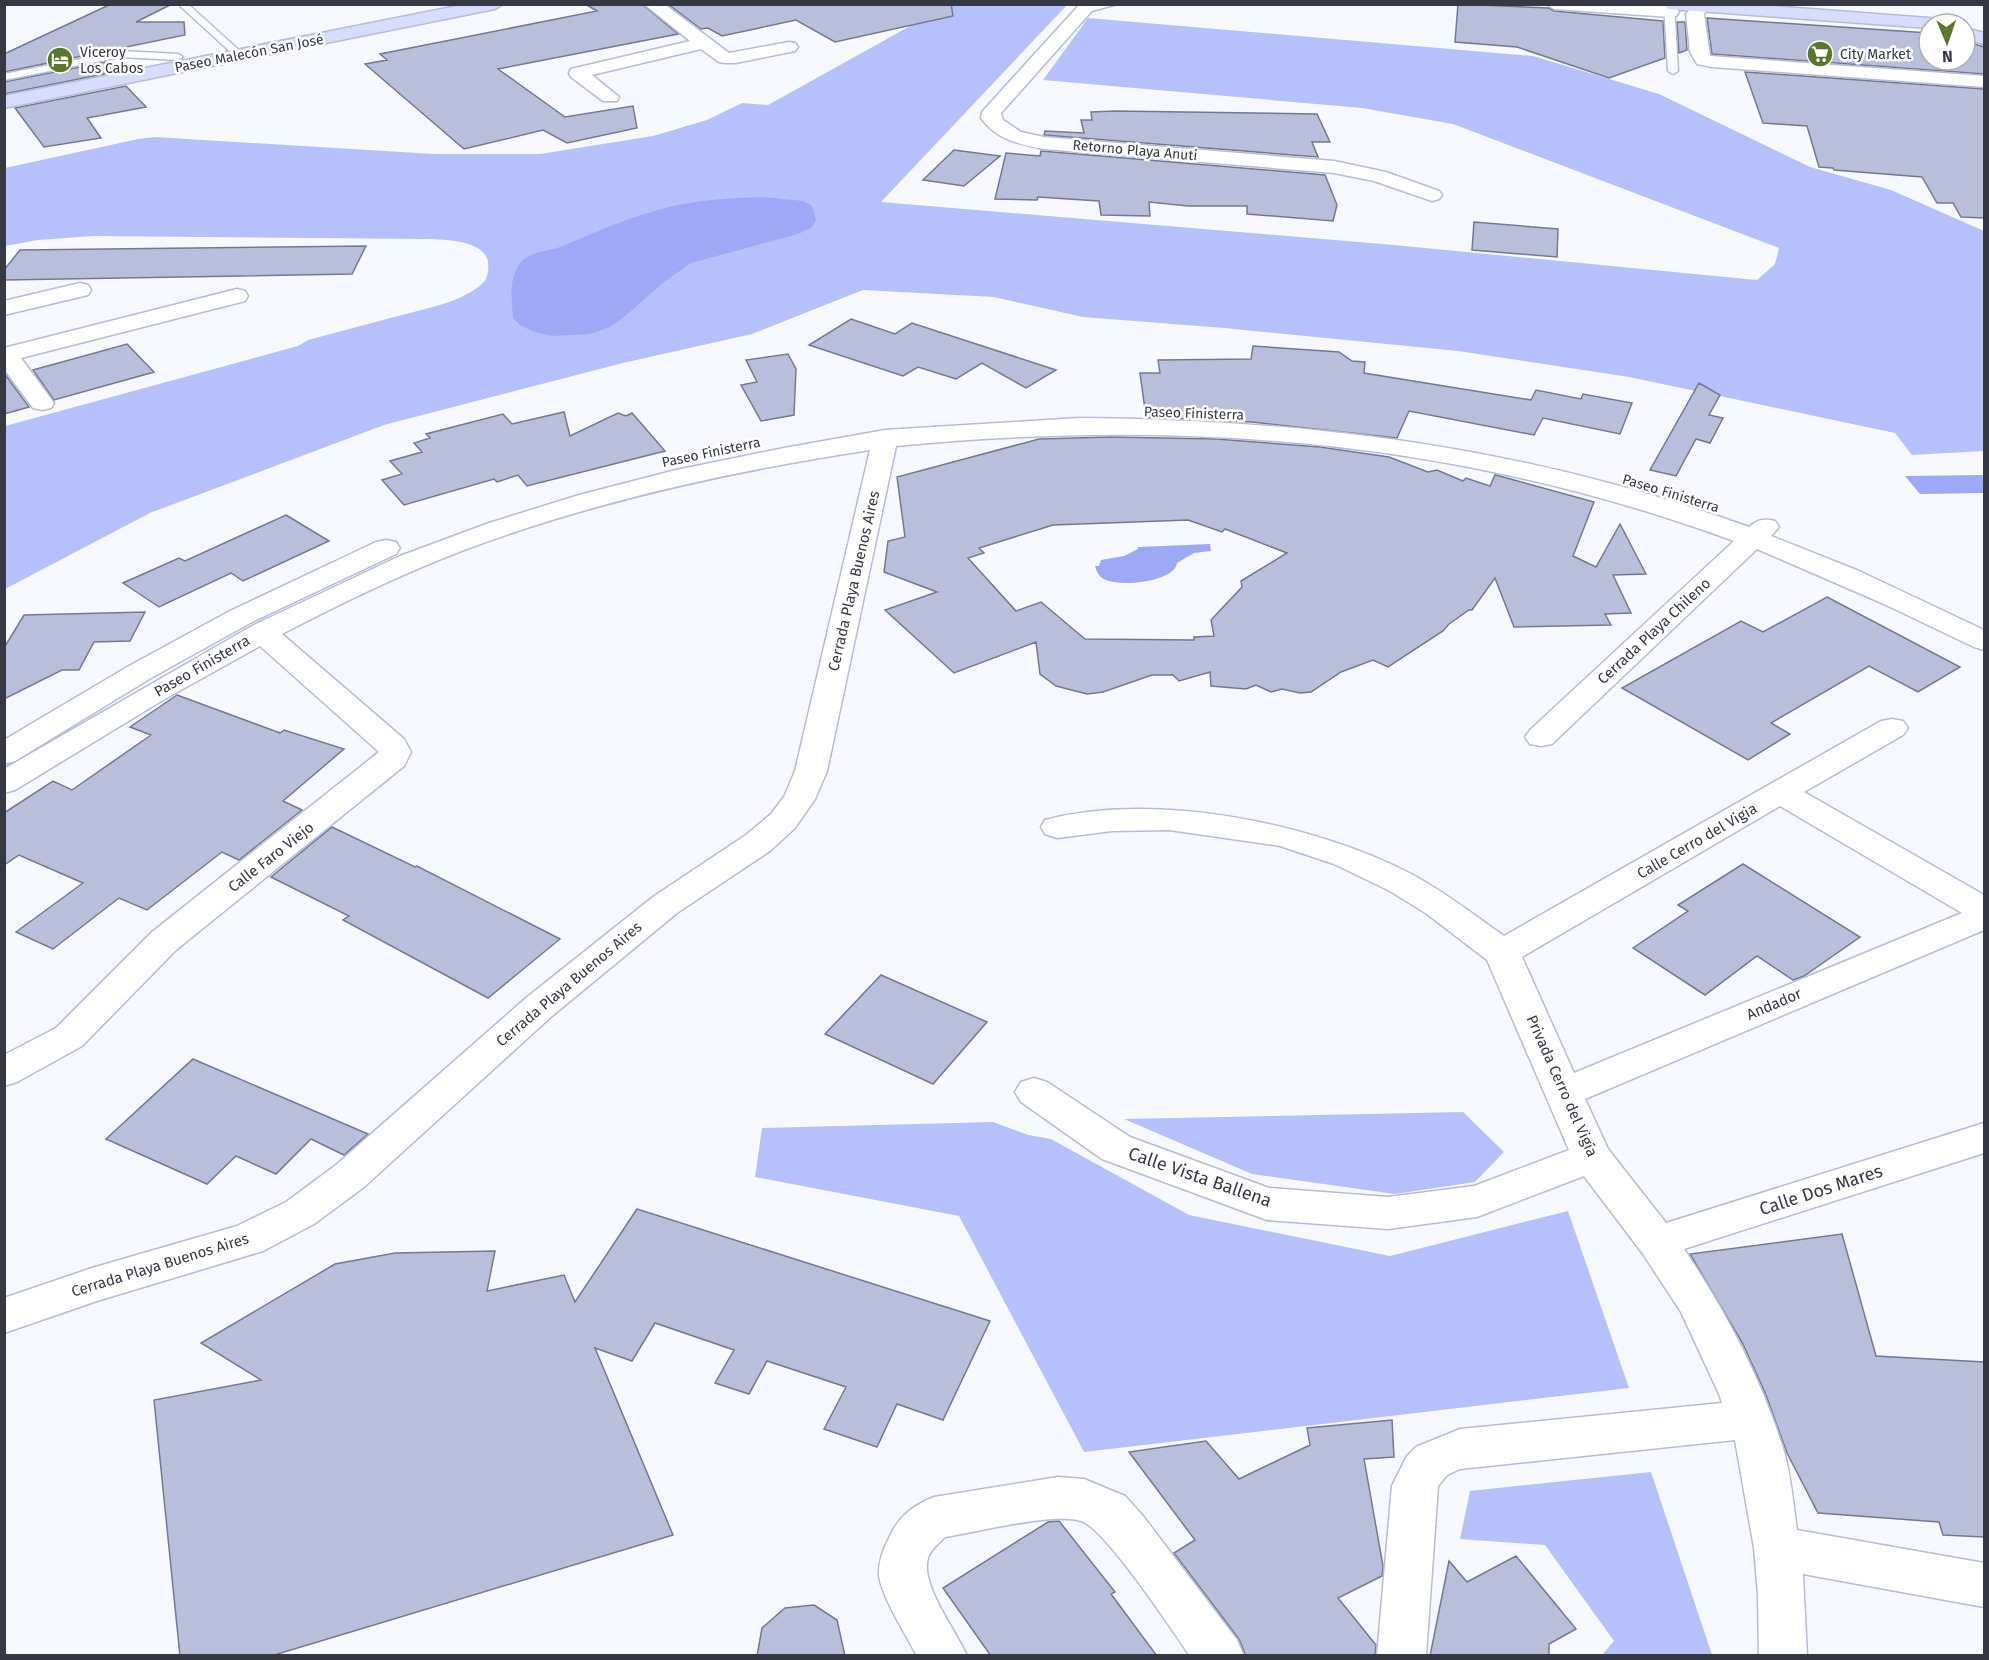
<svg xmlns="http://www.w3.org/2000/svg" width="1989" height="1660" viewBox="0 0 1989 1660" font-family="'Fira Sans',sans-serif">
  <rect width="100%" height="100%" fill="#f7f8fe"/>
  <path fill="#b6c0fc" d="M 948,5 L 1067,5 L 881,202 L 1394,245 L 1757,280 L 1775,264 L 1779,248 L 1453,124 L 1362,108 L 1043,80 L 1088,18 L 1533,56 L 1659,94 L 1810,167 L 1891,190 L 1984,231 L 1984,451 L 1912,455 L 1895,433 L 1629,377 L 1458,351 L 1224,328 L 1083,317 L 994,297 L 863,290 L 752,334 L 623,363 L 384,425 L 150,513 L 5,589 L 5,426 L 298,346 L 308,340 C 339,332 370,323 402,315 C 428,308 462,302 483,283 C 488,278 489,270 488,262 C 484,240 446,240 428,239 L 93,236 L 38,240 L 5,246 L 5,168 L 138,139 L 155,137 L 434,154 L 540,154 L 653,136 L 707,120 L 742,103 L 768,105 Z
    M 1463,1112 L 1504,1152 L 1475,1182 L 1395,1194 L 1252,1174 L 1124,1119 Z
    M 993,1122 L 1028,1135 L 1051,1139 L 1189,1215 L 1390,1256 L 1568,1211 L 1629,1388 L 1084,1452 L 959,1216 L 755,1177 L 762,1128 Z
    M 1651,1472 L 1712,1655 L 1602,1655 L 1614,1641 L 1545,1545 L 1460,1539 L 1470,1491 Z"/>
  <path fill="#9da9f7" d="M 762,197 L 804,201 L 812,206 L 816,220 L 812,227 L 798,234 L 691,263 L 664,282 L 623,318 L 608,328 L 590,334 L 552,336 L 534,332 L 520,325 L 513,318 C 512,299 508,282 519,265 C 528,251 546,252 560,247 C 592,234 624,219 658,210 C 692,200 727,198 762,197 Z
    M 1984,475 L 1984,493 L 1920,494 L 1905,476 Z
    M 1210,544 L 1211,551 L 1194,553 L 1177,563 C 1174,582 1122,587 1106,580 C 1099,577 1097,573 1095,566 L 1099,566 L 1101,560 L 1124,556 L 1138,549 L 1138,547 Z"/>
  <path fill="#b9bfda" stroke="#747992" stroke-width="1.5" fill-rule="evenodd" d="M 111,4 L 172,4 L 136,22 L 184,22 L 185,35 L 4,72 L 4,54 Z
    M 585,4 L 642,4 L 678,34 L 498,69 L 565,117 L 633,106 L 637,128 L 567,143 L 543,130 L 464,149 L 365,64 L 387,60 L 380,54 L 597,11 Z
    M 668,4 L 951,4 L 953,16 L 835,42 L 796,20 L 722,36 L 708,28 L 701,29 Z
    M 1458,4 L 1549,8 L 1554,11 L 1663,21 L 1665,58 L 1609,78 L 1517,47 L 1455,42 Z
    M 1707,18 L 1929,33 L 1929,60 L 1965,60 L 1965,41 L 1984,47 L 1984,74 L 1712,54 Z
    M 1677,22 L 1685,22 L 1687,50 L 1679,53 Z
    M 105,62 L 114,72 L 4,94 L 4,82 Z
    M 1745,72 L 1984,89 L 1984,218 L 1961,217 L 1953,203 L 1937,203 L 1922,177 L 1834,170 L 1833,168 L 1819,167 L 1807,126 L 1763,123 Z
    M 126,86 L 146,107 L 87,118 L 101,138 L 44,147 L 15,108 Z
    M 1115,111 L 1317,114 L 1330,142 L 1312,142 L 1318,157 L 1044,135 L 1045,131 L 1084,133 L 1081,120 L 1092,120 L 1091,112 Z
    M 954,150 L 1000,156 L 964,186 L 923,180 Z
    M 1041,151 L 1325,175 L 1337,205 L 1333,221 L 1247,214 L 1247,206 L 1188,206 L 1149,202 L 1150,216 L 1101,215 L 1099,201 L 1038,197 L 1037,200 L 995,199 L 1006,153 L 1040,156 Z
    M 1474,222 L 1558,229 L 1557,257 L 1472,250 Z
    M 366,246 L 352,274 L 4,280 L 4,270 L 20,250 Z
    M 851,319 L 895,334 L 912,323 L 1056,370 L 1026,388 L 982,363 L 956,379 L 918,367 L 903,376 L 809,345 Z
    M 127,344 L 154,372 L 54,400 L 33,370 Z
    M 1253,346 L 1339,352 L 1352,361 L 1365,362 L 1364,373 L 1531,400 L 1536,390 L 1581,399 L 1583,394 L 1632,403 L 1620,434 L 1543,418 L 1534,435 L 1409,411 L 1397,438 L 1252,422 L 1146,417 L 1140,373 L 1160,373 L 1158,360 L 1251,359 Z
    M 788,354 L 796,369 L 794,415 L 761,421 L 741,385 L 757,382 L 746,360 Z
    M 4,373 L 29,407 L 4,414 Z
    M 1699,383 L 1720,395 L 1709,415 L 1723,418 L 1710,443 L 1696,439 L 1676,476 L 1650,470 Z
    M 564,412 L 570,436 L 618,413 L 626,416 L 632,413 L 665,451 L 527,486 L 518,475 L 497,482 L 494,479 L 404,505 L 382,480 L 402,474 L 390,461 L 422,452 L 414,443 L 430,438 L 426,434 L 503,414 L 512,424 Z
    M 1110,437 L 1216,439 L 1320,447 L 1389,457 L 1428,472 L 1437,470 L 1463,481 L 1466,478 L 1490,486 L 1495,475 L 1503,477 L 1594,502 L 1573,556 L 1596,567 L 1620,524 L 1646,574 L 1613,575 L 1631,613 L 1605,614 L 1611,625 L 1514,627 L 1495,578 L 1472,610 L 1469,610 L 1449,624 L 1443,631 L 1388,667 L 1373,660 L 1341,672 L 1311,692 L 1300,693 L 1282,689 L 1271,692 L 1256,685 L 1246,689 L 1211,686 L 1210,672 L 1179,681 L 1173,675 L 1152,675 L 1103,692 L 1087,694 L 1056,686 L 1040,674 L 1036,642 L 954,673 L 885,610 L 937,592 L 884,572 L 888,541 L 905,537 L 897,477 L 1039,439 ZM 1188,520 L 1222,532 L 1225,529 L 1287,553 L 1241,581 L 1242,587 L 1211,620 L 1214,636 L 1194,637 L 1194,640 L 1085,639 L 1041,602 L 1016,611 L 968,558 L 984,553 L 979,548 L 1053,525 Z
    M 286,515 L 329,541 L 243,581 L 231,573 L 159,607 L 123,583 L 179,558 L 185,561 Z
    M 1827,597 L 1960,667 L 1918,692 L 1869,666 L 1771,723 L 1790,734 L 1748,760 L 1622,688 L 1741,621 L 1763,632 Z
    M 145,612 L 130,641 L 94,642 L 79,670 L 62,670 L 4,699 L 4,648 L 24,615 Z
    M 177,695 L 280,733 L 284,730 L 344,749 L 283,801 L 302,810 L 239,860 L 222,852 L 147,910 L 119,898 L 53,949 L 16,932 L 83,883 L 19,855 L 4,865 L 4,813 L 53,781 L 72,790 L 151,735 L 130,727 Z
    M 332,827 L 415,867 L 417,866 L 560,939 L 488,998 L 343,920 L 349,916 L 271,877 Z
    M 1743,864 L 1860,937 L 1804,976 L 1793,980 L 1757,956 L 1705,995 L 1633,948 L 1688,911 L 1678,905 Z
    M 881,975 L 987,1022 L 933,1084 L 825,1034 Z
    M 193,1059 L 368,1134 L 344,1155 L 311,1139 L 276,1174 L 236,1156 L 207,1184 L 106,1139 Z
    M 637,1209 L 990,1321 L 943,1420 L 897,1404 L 877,1447 L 824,1429 L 846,1387 L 767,1361 L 749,1394 L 715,1383 L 734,1350 L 655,1323 L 632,1361 L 595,1348 L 673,1535 L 271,1656 L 180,1656 L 154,1400 L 261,1380 L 201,1343 L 335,1264 L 395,1253 L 495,1251 L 487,1291 L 564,1275 L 575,1302 Z
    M 1842,1234 L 1876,1356 L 1984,1362 L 1984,1537 L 1943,1535 L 1939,1522 L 1818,1513 L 1787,1453 L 1766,1395 L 1743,1344 L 1690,1254 Z
    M 1392,1420 L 1394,1457 L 1364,1459 L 1383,1566 L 1382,1576 L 1338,1598 L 1376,1645 L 1375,1656 L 1246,1656 L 1239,1639 L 1174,1553 L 1195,1540 L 1129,1452 L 1206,1441 L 1239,1479 L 1310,1445 L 1307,1428 Z
    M 1059,1521 L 1115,1592 L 1111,1594 L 1157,1656 L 991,1656 L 943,1588 L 1048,1522 Z
    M 1516,1556 L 1576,1629 L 1549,1644 L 1549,1656 L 1430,1656 L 1449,1561 L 1467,1582 Z
    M 814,1605 L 837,1620 L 845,1656 L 757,1656 L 762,1628 L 785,1608 Z"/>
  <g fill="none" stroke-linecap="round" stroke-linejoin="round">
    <defs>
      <path id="lane" d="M 178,4 L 188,4 L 242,53 L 242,57 L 236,57 Z
        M 1097,4 L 1118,4 L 1084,13 L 1079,10 Z
        M 1664,4 L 1674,4 L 1678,71 L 1673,74 L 1668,71 Z
        M 121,51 L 178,54 L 183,57 L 178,60 L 121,57 L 4,80 L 4,74 Z"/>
      <path id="street" d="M 644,4 L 664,4 L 729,53 L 789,42 L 795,43 L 798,47 L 795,51 L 736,63 L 725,63 L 719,62 L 701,49 L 592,75 L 619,97 L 617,101 L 603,101 L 571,77 L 569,73 L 571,69 L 690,41 Z
        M 1080,4 L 1098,4 L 1001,113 L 1003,120 L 1021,132 L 1044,137 L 1334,161 L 1386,172 L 1439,191 L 1442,195 L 1439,199 L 1432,201 L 1374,181 L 1334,173 L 1044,149 C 1019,144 997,140 981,118 L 982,112 Z
        M 1546,4 C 1586,4 1637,0 1676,8 L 1679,12 L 1676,16 L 1670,17 L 1554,9 Z
        M 1694,4 L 1711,4 L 1704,14 L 1710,56 L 1984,76 L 1984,87 L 1712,67 L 1697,64 L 1690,52 L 1686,14 Z
        M 80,283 L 88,285 L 91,290 L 88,295 L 4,315 L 4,301 Z
        M 237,289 L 245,291 L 248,296 L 245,301 L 21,358 L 54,403 L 51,408 L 42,410 L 33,408 L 4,369 L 4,348 Z
        M 1079,418 C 1314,420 1527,447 1749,527 C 1757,520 1763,518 1775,521 L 1779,527 L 1771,536 L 1859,571 L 1984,630 L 1984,650 L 1974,647 L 1884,604 L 1757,549 L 1552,744 L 1541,746 L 1530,744 L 1525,737 L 1530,730 L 1734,541 C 1460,440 1185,418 896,446 L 827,771 L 815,799 L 795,828 L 770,851 L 677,913 L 552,1016 L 364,1187 L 314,1224 L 263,1251 L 97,1301 L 4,1333 L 4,1298 L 92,1268 L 237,1226 L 286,1202 L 336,1165 L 526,998 L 653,897 L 746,835 L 771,814 L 784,797 L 795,771 L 870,450 C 731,471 595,501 464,550 C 401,574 341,603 282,634 L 404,739 L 411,752 L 404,766 L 176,950 L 82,1046 L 17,1082 L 4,1086 L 4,1055 L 56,1028 L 152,932 L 379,752 L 260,646 L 163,700 L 15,790 L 4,793 L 4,769 L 252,626 L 400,556 L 489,523 L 579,495 L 676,470 L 784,448 L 885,430 Z
        M 386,540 L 396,542 L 400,548 L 396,554 L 250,623 L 151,678 L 15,761 L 4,764 L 4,740 L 129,666 L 230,611 L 376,542 Z
        M 1892,719 L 1903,721 L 1908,728 L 1903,735 L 1804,792 L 1984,895 L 1984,930 L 1585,1099 L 1608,1149 L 1666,1223 L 1984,1123 L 1984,1153 L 1684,1249 C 1725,1310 1761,1378 1783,1448 C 1791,1474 1793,1503 1797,1530 L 1984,1563 L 1984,1607 L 1803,1574 L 1807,1656 L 1759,1656 L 1758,1595 L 1754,1548 L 1735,1440 L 1460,1469 L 1447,1475 L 1438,1486 L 1426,1656 L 1377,1656 L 1392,1486 L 1407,1456 L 1416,1447 L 1460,1429 L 1722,1403 L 1719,1394 L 1681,1312 L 1643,1254 L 1584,1176 L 1477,1217 L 1388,1229 L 1267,1220 L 1102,1159 L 1021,1102 L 1015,1092 L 1021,1082 L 1034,1078 L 1047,1082 L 1130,1137 L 1269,1188 L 1388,1197 L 1474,1186 L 1569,1150 L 1487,960 L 1427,914 L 1390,891 L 1334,864 L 1280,846 L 1169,830 L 1112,831 L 1057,838 L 1045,834 L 1041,827 L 1045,820 C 1154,791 1315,823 1413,875 C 1445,892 1474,915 1504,936 L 1881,721 ZM 1780,806 L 1962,913 L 1574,1073 L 1522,957 Z
        M 1058,1477 L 1084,1479 L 1125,1496 L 1143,1516 L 1237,1640 L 1244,1656 L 1190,1656 C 1172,1630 1105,1528 1081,1521 C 1054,1512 977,1532 945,1537 C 939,1543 930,1550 928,1558 C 920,1585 956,1630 967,1656 L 917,1656 C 906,1635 882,1597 879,1576 C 878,1561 884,1548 890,1536 C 899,1516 914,1505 934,1497 Z"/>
      <path id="secondary" d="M 467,4 L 503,4 L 495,9 L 4,108 L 4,96 Z
        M 1661,4 L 1746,4 L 1942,19 L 1948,20 L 1951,24 L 1929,24 L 1929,28 L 1669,9 Z
        M 1965,28 L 1984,33 L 1984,44 L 1965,39 Z"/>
    </defs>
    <use href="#lane" stroke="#b7bcd7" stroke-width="3"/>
    <use href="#street" stroke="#b7bcd7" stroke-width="3"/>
    <use href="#secondary" stroke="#b7bcd7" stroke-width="3"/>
    <use href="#lane" fill="#fff" fill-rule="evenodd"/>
    <use href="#street" fill="#fff" fill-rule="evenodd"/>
    <use href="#secondary" fill="#d7dbfc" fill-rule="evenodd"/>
  </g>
  <defs>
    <symbol id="supermarket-disc" viewBox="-11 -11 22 22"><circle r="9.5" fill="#5b772a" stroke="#fff"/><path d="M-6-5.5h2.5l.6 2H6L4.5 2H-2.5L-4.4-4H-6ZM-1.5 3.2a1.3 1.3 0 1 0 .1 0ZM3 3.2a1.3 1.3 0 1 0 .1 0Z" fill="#fff"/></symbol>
    <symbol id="hotel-disc" viewBox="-11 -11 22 22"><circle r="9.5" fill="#5b772a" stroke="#fff"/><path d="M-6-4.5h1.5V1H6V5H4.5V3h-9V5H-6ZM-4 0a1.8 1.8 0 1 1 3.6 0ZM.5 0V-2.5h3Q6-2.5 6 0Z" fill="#fff"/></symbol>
  </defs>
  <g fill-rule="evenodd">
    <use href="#supermarket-disc" x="1805" y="39" width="30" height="30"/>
    <use href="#hotel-disc" x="45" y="45" width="30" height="30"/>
  </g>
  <g text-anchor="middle" stroke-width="5" stroke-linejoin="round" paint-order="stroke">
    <g font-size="14" fill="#363943" stroke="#fff" text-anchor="start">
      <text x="80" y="57">Viceroy<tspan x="80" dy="16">Los Cabos</tspan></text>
      <text x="1840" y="59">City Market</text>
    </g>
    <g font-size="14" fill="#363943" stroke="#fff">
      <text transform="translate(249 53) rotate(-11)" y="5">Paseo Malecón San José</text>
      <text transform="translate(1135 150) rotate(5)" y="5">Retorno Playa Anuti</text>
      <text transform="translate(1194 413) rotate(2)" y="5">Paseo Finisterra</text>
      <text transform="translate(711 452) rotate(-12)" y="5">Paseo Finisterra</text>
      <text transform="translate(1671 493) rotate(17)" y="5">Paseo Finisterra</text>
    </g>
    <g font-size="15" fill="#363943" stroke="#fff">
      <text transform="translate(854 581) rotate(-77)" y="5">Cerrada Playa Buenos Aires</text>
      <text transform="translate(1654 631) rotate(-43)" y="5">Cerrada Playa Chileno</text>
      <text transform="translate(202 666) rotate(-30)" y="5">Paseo Finisterra</text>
      <text transform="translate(1697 841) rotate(-30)" y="5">Calle Cerro del Vigia</text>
      <text transform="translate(271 857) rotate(-38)" y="5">Calle Faro Viejo</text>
      <text transform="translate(569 984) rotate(-40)" y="5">Cerrada Playa Buenos Aires</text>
      <text transform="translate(1774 1004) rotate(-23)" y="5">Andador</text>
      <text transform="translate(1562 1086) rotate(66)" y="5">Privada Cerro del Vigía</text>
      <text transform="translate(160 1265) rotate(-17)" y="5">Cerrada Playa Buenos Aires</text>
    </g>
    <g font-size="18" fill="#363943" stroke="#fff">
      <text transform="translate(1200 1177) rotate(19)" y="6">Calle Vista Ballena</text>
      <text transform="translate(1821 1190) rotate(-18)" y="6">Calle Dos Mares</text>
    </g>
  </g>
  <rect width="1989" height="1660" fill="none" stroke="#363943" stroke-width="12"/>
  <g transform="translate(1947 42) rotate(178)"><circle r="28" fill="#ffffff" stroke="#afb0b4" stroke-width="1.5"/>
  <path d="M0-4.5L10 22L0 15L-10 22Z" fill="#5b772a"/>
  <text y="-9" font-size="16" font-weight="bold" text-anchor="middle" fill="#363943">N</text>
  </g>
</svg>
